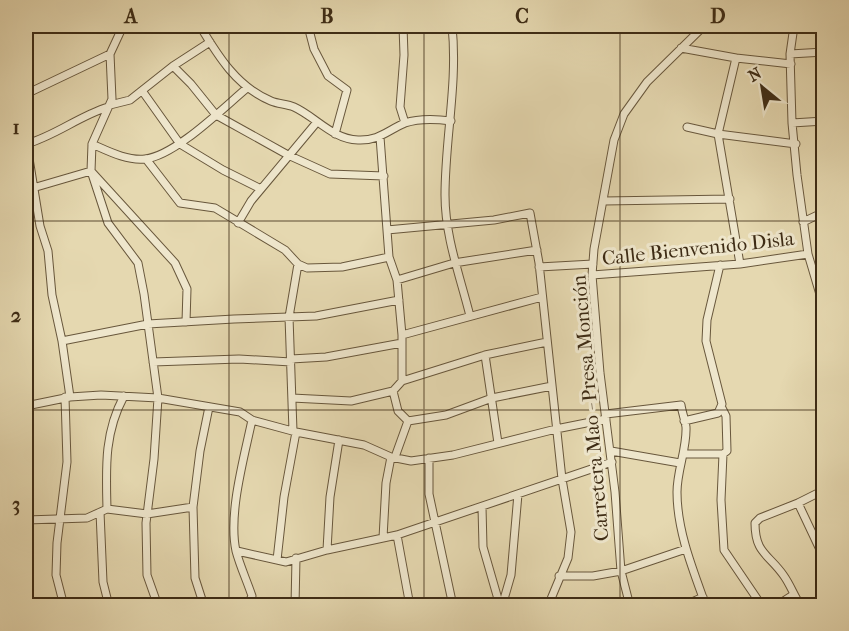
<svg xmlns="http://www.w3.org/2000/svg" width="849" height="631" viewBox="0 0 849 631" font-family="'IM FELL French Canon',serif">
  <rect width="100%" height="100%" fill="#e5d8b0"/>
  <filter id="stains"><feTurbulence type="fractalNoise" baseFrequency=".00333" numOctaves="4"/><feColorMatrix values="0 0 0 0 .2 0 0 0 0 .09 0 0 0 0 .02 0 0 0 .5 -.17"/></filter>
  <radialGradient id="worn" r=".72"><stop offset=".6" stop-color="#630" stop-opacity="0"/><stop offset="1" stop-color="#630" stop-opacity=".3"/></radialGradient>
  <g fill="none" stroke-linecap="round" stroke-linejoin="round">
    <defs>
      <path id="minor" d="M 123,26 L 110,54 L 112,99 L 92,144 L 91,171 L 108,223 L 138,263 L 144,294 L 158,398 L 154,459 L 146,523 L 147,575 L 158,606
        M 200,26 C 218,56 237,87 271,101 C 278,104 287,104 294,107 C 316,117 332,139 358,140 C 379,141 388,130 405,123 C 420,118 436,119 451,121
        M 308,26 L 314,49 L 328,76 L 347,90 L 335,134
        M 403,26 L 404,55 L 400,107 L 405,123
        M 452,26 C 458,83 445,138 445,195 C 445,237 460,276 470,316
        M 794,26 L 790,54 L 792,123 L 797,175 L 808,254 L 824,308
        M 681,48 L 736,58 L 791,64
        M 790,54 L 824,52
        M 736,58 L 718,134 L 740,264
        M 173,66 L 191,84 L 216,115 L 288,155 L 330,174 L 384,176
        M 143,92 L 180,144 L 223,170 L 261,189
        M 26,94 L 110,54
        M 110,105 L 130,100 L 173,66 L 210,42
        M 792,123 L 824,121
        M 687,127 L 718,134 L 796,144
        M 380,137 L 389,257 L 397,280 L 402,335 L 402,381
        M 26,140 L 40,226 L 48,251 L 52,295 L 62,341 L 70,397
        M 26,144 C 55,136 79,116 108,107
        M 92,144 C 108,151 127,161 145,159 C 175,156 223,108 247,88
        M 146,159 L 180,203 L 215,208 L 285,250 L 298,264 L 307,268 L 342,267 L 389,257
        M 26,190 L 91,171 L 175,263 L 187,289 L 186,322
        M 604,201 L 730,199
        M 803,222 L 824,212
        M 238,223 L 251,201 L 317,122
        M 387,230 L 494,220 L 530,213 L 539,263 L 562,479 L 571,532 L 568,558 L 548,606
        M 539,267 L 593,264
        M 592,275 L 740,264 L 808,254
        M 397,280 L 454,263 L 537,250
        M 402,335 L 542,297
        M 62,341 L 148,324 L 234,319 L 316,316 L 399,300
        M 485,355 L 498,443
        M 291,359 L 326,357 L 402,343
        M 153,362 L 239,359 L 291,362
        M 393,391 L 398,411 L 408,421
        M 292,398 L 351,401 L 393,391 L 402,381 L 485,355 L 547,342
        M 26,406 L 70,397 L 101,395 L 158,398 L 240,412 L 252,420 L 296,432 L 364,445 L 391,457 L 411,461 L 453,455 L 556,429 L 606,419
        M 606,414 L 681,405 C 682,412 685,420 686,427 C 687,449 677,470 677,492 C 677,531 693,570 706,606
        M 684,421 L 718,413 L 722,404 L 706,341 L 707,320 L 720,265
        M 293,431 L 289,317 L 298,264
        M 611,451 L 680,463
        M 683,454 L 723,454 L 727,451 L 726,416 L 722,408
        M 723,454 L 721,500 L 724,550 L 762,606
        M 395,457 L 408,421 L 446,415 L 492,398 L 552,386
        M 429,458 L 429,494 L 453,606
        M 798,503 L 824,558
        M 482,507 L 483,547 L 500,606
        M 107,509 C 106,468 104,433 124,396
        M 100,512 L 103,582 L 109,606
        M 26,520 L 87,518 L 107,509 L 147,514 L 193,507
        M 397,535 L 410,606
        M 383,538 L 386,483 L 391,457
        M 327,550 L 330,497 L 339,440
        M 237,551 L 286,562 L 327,550 L 397,535 L 612,462
        M 277,560 L 284,497 L 296,432
        M 559,576 L 593,576 L 621,571 L 686,549
        M 64,606 L 56,575 L 57,543 L 67,462 L 65,397
        M 204,606 L 195,578 L 193,507 L 200,451 L 209,407
        M 247,606 L 252,596 C 247,581 240,566 236,551 C 228,514 244,458 252,420
        M 295,606 L 296,558
        M 502,606 L 511,575 L 518,494
        M 630,606 L 621,571 L 615,492 L 600,373 L 592,275 L 594,249 L 614,140 L 624,114 L 647,82 L 704,26
        M 683,606 L 703,597
        M 776,606 L 793,595
        M 801,606 C 794,596 791,586 784,576 C 769,554 755,554 755,523 L 760,518 L 798,503 L 824,490"/>
    </defs>
    <use href="#minor" stroke="#68573c" stroke-width="9"/>
    <use href="#minor" stroke="#eee6cc" stroke-width="7"/>
  </g>
  <path fill="none" stroke="#3e2c15" stroke-width="1.5" stroke-opacity="0.55" d="M 229,26 L 229,606M 424,26 L 424,606M 620,26 L 620,606M 26,221 L 824,221M 26,410 L 824,410"/>
  <g text-anchor="middle" stroke-width="6" stroke-linejoin="round" paint-order="stroke">
    <g font-size="20" fill="#3e2c15" stroke="#eee6cc">
      <text transform="translate(698 248) rotate(-6)" y="7">Calle Bienvenido Disla</text>
      <text transform="translate(590 408) rotate(-95)" y="7">Carretera Mao - Presa Monción</text>
    </g>
  </g>
  <rect width="849" height="631" fill="none" stroke="#e5d8b0" stroke-width="66"/>
  <g transform="translate(762 87) rotate(330)" stroke="#eee6cc" stroke-width="4.5" paint-order="stroke">
  <path d="M0-4.5L10 22L0 15L-10 22Z" fill="#3e2c15"/>
  <text y="-9" font-size="16" font-weight="bold" text-anchor="middle" fill="#3e2c15">N</text>
  </g>
  <rect x="33" y="33" width="783" height="565" fill="none" stroke="#3e2c15" stroke-width="2"/>
  <g font-size="20" text-anchor="middle" font-weight="bold" fill="#3e2c15">
    <text x="131" y="23">A</text>
    <text x="327" y="23">B</text>
    <text x="522" y="23">C</text>
    <text x="718" y="23">D</text>
    <text x="16" y="134">1</text>
    <text x="16" y="322">2</text>
    <text x="16" y="511">3</text>
  </g>
  <rect width="100%" height="100%" filter="url(#stains)"/>
  <rect width="100%" height="100%" fill="url(#worn)"/>
</svg>
